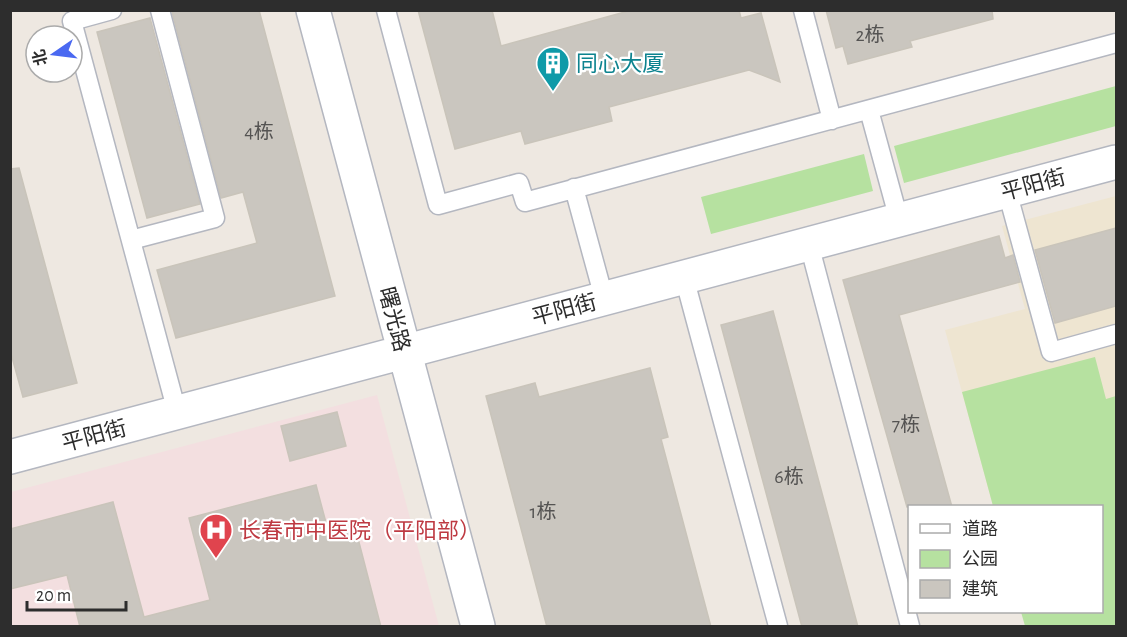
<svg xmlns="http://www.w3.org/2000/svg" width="1127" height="637" viewBox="0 0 1127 637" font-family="'Alegreya Sans','Noto Sans SC',sans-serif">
  <rect width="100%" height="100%" fill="#eee8e1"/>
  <path fill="#eee5d1" d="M 1116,196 L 1116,626 L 1102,612 L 1102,506 L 993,506 L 945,330 L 1025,309 L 1002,226 Z"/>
  <path fill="#f3dfe0" d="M 377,395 L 439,626 L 11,626 L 11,492 Z"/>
  <path fill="#b6e1a0" d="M 1116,86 L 1116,126 L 904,183 L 894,146 Z
    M 864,154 L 873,191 L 711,234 L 701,197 Z
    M 1095,357 L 1106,399 L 1116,396 L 1116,626 L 1025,626 L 1021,612 L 1102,612 L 1102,506 L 993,506 L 962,392 Z"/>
  <path fill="#cac6bf" stroke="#c9c4ba" stroke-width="1.5" d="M 177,10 L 259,10 L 335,296 L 176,338 L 157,270 L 257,243 L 243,192 L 221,198 L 172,12 Z
    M 418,10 L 492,10 L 501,46 L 632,10 L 739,10 L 741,18 L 761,13 L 780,82 L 749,70 L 609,107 L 612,121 L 525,144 L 521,131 L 455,149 Z
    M 826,10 L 992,10 L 993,19 L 910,41 L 912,47 L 848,64 L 843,46 L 836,48 Z
    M 150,18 L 200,204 L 147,218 L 97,32 Z
    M 19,168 L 77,383 L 23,397 L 10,350 L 10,169 Z
    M 1116,228 L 1116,306 L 1055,323 L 1035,250 Z
    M 999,236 L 1005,258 L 1013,255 L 1020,282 L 899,315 L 952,507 L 907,507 L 843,280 Z
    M 773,311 L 858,627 L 802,627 L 721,325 Z
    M 650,368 L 668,437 L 661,439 L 711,627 L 547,627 L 486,396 L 535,383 L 539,397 Z
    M 337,412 L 346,446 L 290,461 L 281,426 Z
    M 316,485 L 329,534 L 355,527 L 381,627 L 80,627 L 67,575 L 10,589 L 10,529 L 113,502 L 144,617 L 210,600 L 189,518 Z"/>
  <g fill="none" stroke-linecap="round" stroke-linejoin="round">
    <defs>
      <path id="service" d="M 112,10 L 72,21 L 177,412
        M 386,10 L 438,205 L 519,183 L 525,202 L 1116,43
        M 803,10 L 832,120
        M 869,110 L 899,220
        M 574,188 L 604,298
        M 1007,191 L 1051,352 L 1116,334
        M 131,240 L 215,218 L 160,10
        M 809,244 L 910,626
        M 684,277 L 778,626"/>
      <path id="tertiary" d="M 313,10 L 478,626
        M 10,457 L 1116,162"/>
    </defs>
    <use href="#service" stroke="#b4b7c0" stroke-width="21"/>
    <use href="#tertiary" stroke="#b4b7c0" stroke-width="36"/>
    <use href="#service" stroke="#fff" stroke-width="18"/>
    <use href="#tertiary" stroke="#fff" stroke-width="33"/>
  </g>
  <defs>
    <symbol id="building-pin" viewBox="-11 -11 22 30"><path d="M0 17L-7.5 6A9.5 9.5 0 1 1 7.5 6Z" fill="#0f9aa8" stroke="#fff"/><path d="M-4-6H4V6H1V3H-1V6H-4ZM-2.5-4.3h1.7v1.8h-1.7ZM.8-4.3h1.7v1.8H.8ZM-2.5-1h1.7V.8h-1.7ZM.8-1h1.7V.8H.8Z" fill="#fff"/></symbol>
    <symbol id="hospital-pin" viewBox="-11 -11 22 30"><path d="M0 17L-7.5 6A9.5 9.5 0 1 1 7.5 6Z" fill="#e0444e" stroke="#fff"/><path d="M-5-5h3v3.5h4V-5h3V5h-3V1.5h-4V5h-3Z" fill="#fff"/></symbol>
  </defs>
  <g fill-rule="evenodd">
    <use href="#building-pin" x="534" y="44" width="38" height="52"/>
    <use href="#hospital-pin" x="197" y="511" width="38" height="52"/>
  </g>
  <g text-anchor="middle" stroke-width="4.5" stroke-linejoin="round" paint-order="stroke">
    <g font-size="20" fill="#545352">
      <text x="870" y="41">2栋</text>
      <text x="259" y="138">4栋</text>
      <text x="906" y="431">7栋</text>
      <text x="789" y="483">6栋</text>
      <text x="543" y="518">1栋</text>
    </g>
    <g font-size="22" fill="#0d838f" stroke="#fff" text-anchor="start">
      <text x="576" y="71">同心大厦</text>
    </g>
    <g font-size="22" fill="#2d2d2d" stroke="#fff">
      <text transform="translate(1033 184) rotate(-15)" y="8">平阳街</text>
      <text transform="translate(564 309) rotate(-15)" y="8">平阳街</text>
      <text transform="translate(395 319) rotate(75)" y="8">曙光路</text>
      <text transform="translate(94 435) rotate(-15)" y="8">平阳街</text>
    </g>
    <g font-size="22" fill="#be3a42" stroke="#fff" text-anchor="start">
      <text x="239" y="538">长春市中医院（平阳部）</text>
    </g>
  </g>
  <rect width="1127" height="637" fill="none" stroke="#2d2d2d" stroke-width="24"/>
  <rect x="908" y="505" width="195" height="108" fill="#ffffff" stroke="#ababab" stroke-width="1.5"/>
  <rect x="920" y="524" width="30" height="9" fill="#ffffff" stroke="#ababab" stroke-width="1.5"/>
  <text x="962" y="535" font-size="18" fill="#2d2d2d">道路</text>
  <rect x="920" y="550" width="30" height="18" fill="#b6e1a0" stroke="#ababab" stroke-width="1.5"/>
  <text x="962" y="565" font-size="18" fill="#2d2d2d">公园</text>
  <rect x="920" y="580" width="30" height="18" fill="#cac6bf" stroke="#ababab" stroke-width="1.5"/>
  <text x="962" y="595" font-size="18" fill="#2d2d2d">建筑</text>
  <g transform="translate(54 54) rotate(256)"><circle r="28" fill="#ffffff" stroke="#ababab" stroke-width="1.5"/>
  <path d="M0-4.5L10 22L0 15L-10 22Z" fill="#4a69f1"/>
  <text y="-9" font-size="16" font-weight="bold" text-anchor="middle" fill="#2d2d2d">北</text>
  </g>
  <path d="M27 601v9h99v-9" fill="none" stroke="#2d2d2d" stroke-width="3"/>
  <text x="36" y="601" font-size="18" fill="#2d2d2d" stroke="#ffffff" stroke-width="4.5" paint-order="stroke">20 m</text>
</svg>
